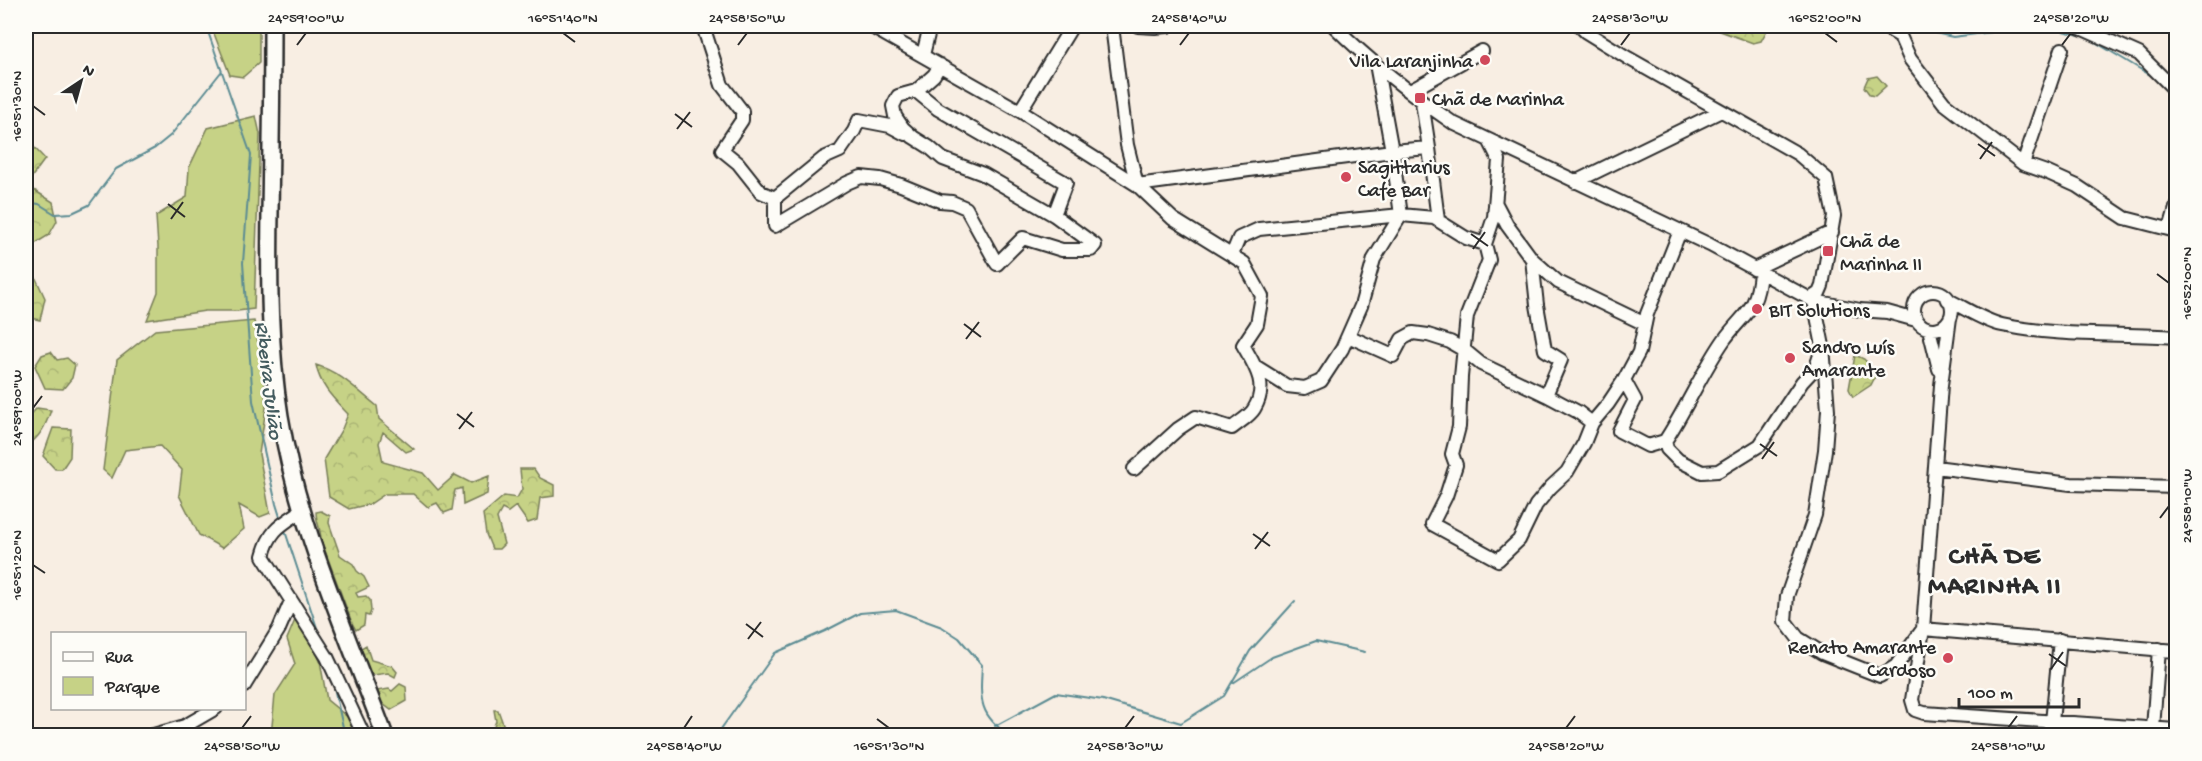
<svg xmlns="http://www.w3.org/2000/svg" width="2202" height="761" viewBox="0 0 2202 761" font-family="'Gochi Hand',sans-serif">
  <defs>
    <pattern id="forest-crowns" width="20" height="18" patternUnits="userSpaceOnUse" patternTransform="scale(1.5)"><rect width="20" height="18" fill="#c6d286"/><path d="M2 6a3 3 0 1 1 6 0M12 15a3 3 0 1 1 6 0" fill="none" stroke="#aab474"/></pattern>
  </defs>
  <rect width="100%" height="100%" fill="#f8eee3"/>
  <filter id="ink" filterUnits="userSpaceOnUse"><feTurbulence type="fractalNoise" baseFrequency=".0167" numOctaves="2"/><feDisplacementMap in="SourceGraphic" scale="12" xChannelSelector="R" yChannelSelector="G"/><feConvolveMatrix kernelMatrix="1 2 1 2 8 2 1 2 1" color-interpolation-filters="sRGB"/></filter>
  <g filter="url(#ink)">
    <path fill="#c6d286" stroke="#787e58" stroke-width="1.5" d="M 214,26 L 259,26 L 259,63 L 243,77 L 230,75 L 213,31 Z
      M 256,116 L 260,134 L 254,309 L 237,311 L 205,311 L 147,320 L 158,292 L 158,247 L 156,216 L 187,197 L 189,168 L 208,128 Z
      M 254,321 L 264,373 L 266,408 L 259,454 L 270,513 L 260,517 L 239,505 L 244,529 L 222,548 L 199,535 L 179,495 L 182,470 L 160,446 L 125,450 L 112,478 L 103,470 L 117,360 L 155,330 Z
      M 295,620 L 305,626 L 320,661 L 327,700 L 356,724 L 357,735 L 271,736 L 275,695 L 295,664 L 287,639 Z"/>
    <path fill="url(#forest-crowns)" stroke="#787e58" stroke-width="1.5" d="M 1722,26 L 1764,26 L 1767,30 L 1761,41 L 1753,43 L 1720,31 Z
      M 1877,76 L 1886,86 L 1875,96 L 1870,95 L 1864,87 L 1868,78 Z
      M 30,143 L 45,159 L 31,178 L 26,176 L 26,146 Z
      M 26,185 L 53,202 L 57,221 L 49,235 L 31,246 L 26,256 Z
      M 26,257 L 45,298 L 40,320 L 26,317 Z
      M 51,352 L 57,360 L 67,358 L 75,365 L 72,378 L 63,389 L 45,388 L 35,366 L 42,355 Z
      M 1855,355 L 1864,359 L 1877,373 L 1871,385 L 1853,397 L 1849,389 Z
      M 316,365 C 340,372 358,391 377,406 L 379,419 L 414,449 L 406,452 L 383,432 L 379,443 L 383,462 L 423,473 L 438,490 L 455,475 L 471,483 L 489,476 L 487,494 L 463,505 L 462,488 L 455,490 L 452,510 L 444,513 L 437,503 L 428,507 L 413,494 L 385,494 L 370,504 L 349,509 L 329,497 L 324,459 L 342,429 L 348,414 C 334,399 320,386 316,365 Z
      M 37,408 L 51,410 C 46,425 40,438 26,446 L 26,419 Z
      M 53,428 L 71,429 L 70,457 L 62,469 L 55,469 L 43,456 Z
      M 520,469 L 534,469 L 540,478 L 554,485 L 554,496 L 540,498 L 537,520 L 528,523 L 516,506 L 508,512 L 502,509 L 497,518 L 504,544 L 499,549 L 492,549 L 486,534 L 483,514 L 504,496 L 517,498 L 522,489 Z
      M 321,511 L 330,516 L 329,523 L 340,555 L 353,564 L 357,571 L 364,577 L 369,587 L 356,593 L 358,597 L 366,596 L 370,600 L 371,611 L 369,616 L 365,615 L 364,625 L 356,630 L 352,623 L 321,540 C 321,529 316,522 316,512 Z
      M 366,645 L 371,660 L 392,666 L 397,672 L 395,677 L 388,673 L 373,675 L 368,671 L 361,648 Z
      M 400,684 L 406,687 L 407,701 L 391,710 L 379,701 L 376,691 L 389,689 L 392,691 Z
      M 494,710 L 498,710 L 507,735 L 490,735 L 496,721 Z"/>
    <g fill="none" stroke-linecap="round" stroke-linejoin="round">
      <path stroke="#5c8c93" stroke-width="2" d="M 206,26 L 251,155 L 243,263 L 253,401 L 276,504 L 281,520
        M 1903,26 L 1953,37 L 2039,26 L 2085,36 L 2155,78
        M 26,202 L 39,204 L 55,214 L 72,213 L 89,205 L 116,169 L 155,148 L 171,135 L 221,72
        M 284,528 L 319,634
        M 333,683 L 345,736
        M 1233,683 L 1272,657 L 1316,641 L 1365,652
        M 995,726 L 1056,693 L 1103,700 L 1181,723 L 1224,696 L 1250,651 L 1295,601
        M 716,736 L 775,653 L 825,631 L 860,613 L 896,610 L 942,627 L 959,638 L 982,665 C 980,699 978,715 1010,736"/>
      <defs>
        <path id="minor" d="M 703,26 L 722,85 L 742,111 L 742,120 L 722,150 L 738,163 L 761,192 L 775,198
          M 870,26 L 1020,111 L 1137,185 L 1127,145 L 1112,26
          M 1138,26 L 1155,27 L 1168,26
          M 1334,26 C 1370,62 1411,94 1453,123 L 1710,245 L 1814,301 L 1860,310 L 1887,312 L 1916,320
          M 1580,26 L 1586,32 L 1628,58 L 1798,154 L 1826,178 L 1834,216 L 1822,286 L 1819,293 L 1810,299
          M 1883,26 L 1900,36 L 1910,59 L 1944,103 L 2023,164 L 2046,172 L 2077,186 L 2125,218 L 2176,231
          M 2076,26 L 2139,54 L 2176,91
          M 923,55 L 930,26
          M 1376,64 L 1392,151 L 1429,148 L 1422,102
          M 916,91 L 938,109 L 1066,183 L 1054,215 L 983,174 L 943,159 L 929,147 L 913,137 L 903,128 L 895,116 L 893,106 L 898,96 L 916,91 L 934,75 L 940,65
          M 1410,91 L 1482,51
          M 1020,111 L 1072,26
          M 1429,148 L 1438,220
          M 2023,164 L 2062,49
          M 1575,182 L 1721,111
          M 1137,185 L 1392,151 L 1401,215 L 1259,229 L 1239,238 L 1232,255
          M 775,198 L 775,226 L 847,183 L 861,177 L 880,179 L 901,185 L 940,201 L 952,202 L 966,208 L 997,264 L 1023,238 L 1062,250 L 1091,250 L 1095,245 L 1054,215
          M 775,198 L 824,158 L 840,151 L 854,131 L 859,120 L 890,126 L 905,134
          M 1496,204 L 1507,225 L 1532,259 L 1558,282 L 1645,324
          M 2170,229 L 2176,208
          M 1680,231 L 1647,314 L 1639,352 L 1624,380 L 1635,400 L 1619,431 L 1648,446 L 1665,441 C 1686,409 1703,370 1724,340 C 1745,311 1757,312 1760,272
          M 1485,244 L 1494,217 L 1499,160 L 1489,140
          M 1532,259 L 1537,305 L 1545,350 L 1561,360 L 1546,395 L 1578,412 L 1592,423
          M 1754,269 L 1832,232
          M1914 310a19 19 0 1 1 38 0a19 19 0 1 1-38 0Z
          M 1948,300 C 1965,308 1984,321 2002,325 C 2059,337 2119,333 2176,337
          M 1950,318 L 1941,385 L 1923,629 L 1912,700 L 1915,710 L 1924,713 L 2176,730
          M 1929,329 L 1939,369
          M 1348,336 L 1393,356 L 1402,339 L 1413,333 L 1428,335 L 1450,342 L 1464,350 L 1481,364 L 1546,395
          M 1823,346 L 1828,410 L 1825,450 L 1815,515 L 1787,596 L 1785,621 L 1798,638 L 1822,653 L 1880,676 L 1896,666 L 1923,629 L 2176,651
          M 1255,366 L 1287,386 L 1305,388 L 1321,381 L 1342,349 L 1361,306 L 1374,259 L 1401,215 L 1434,218 L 1466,238 L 1485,244 L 1489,260 L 1467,316 L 1461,377 L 1459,427 L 1452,454 L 1456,465 L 1446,496 L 1432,524 L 1498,560 L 1519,540 L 1536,505 L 1551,487 L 1567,472 L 1584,443 L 1592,423 L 1608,404 L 1624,380
          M 1665,441 L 1667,449 L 1678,460 L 1702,472 L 1718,471 L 1760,445 L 1802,382 L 1816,367 L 1823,346 L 1814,301
          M 1935,467 L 2071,484 L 2176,487
          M 1134,469 L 1178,429 L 1196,417 L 1232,428 C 1238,423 1250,416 1254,409 C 1269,385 1255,366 1243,345 L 1257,324 L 1262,296 L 1244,263 L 1173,219 L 1137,185
          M 303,510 C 281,525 270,529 263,556 L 327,657 L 364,736
          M 244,686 L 279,629 L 291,601
          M 2052,722 L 2060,640
          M 2153,728 L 2159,649
          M 150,736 L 185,726 L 216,708"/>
        <path id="major" d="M 272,26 C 272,88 271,150 270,212 C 269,280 269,349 280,416 C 298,527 346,631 385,736"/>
      </defs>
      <use href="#minor" stroke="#2b2b2b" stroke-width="16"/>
      <use href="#major" stroke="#2b2b2b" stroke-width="20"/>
      <use href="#minor" stroke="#fdfcf7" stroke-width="12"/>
      <use href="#major" stroke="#fdfcf7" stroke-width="15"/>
    </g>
  </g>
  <path fill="none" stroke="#2b2b2b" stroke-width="2" d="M 563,33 L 575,42M 1825,33 L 1837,42M 297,45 L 306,33M 738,45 L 747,33M 1180,45 L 1189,33M 1621,45 L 1630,33M 2062,45 L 2071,33M 33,106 L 45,115M 675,114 L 692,127M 677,129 L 690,112M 1978,144 L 1995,156M 1980,159 L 1992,142M 168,204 L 185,217M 171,219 L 183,202M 1471,234 L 1488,246M 1473,249 L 1485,232M 2157,274 L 2169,283M 964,324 L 981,337M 966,339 L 979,322M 33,408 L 42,396M 457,414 L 474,427M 459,429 L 472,412M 1760,444 L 1777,456M 1762,459 L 1774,442M 2160,518 L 2169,506M 1253,534 L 1270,546M 1255,549 L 1268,532M 33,565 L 45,573M 746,624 L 763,637M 748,639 L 761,622M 2049,654 L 2066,666M 2051,669 L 2063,652M 877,719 L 889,728M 242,728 L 251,716M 684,728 L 692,716M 1125,728 L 1134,716M 1566,728 L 1575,716M 2008,728 L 2017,716"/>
  <g fill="#d1495b" stroke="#fdfcf7" stroke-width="2">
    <circle cx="1485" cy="60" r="6"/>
    <rect x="1414" y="92" width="12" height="12" rx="3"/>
    <circle cx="1346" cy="177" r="6"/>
    <rect x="1822" y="245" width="12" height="12" rx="3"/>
    <circle cx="1757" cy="309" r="6"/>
    <circle cx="1790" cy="358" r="6"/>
    <circle cx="1948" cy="658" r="6"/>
  </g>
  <g text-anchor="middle" stroke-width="5" stroke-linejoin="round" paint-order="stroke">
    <g font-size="20" fill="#2b2b2b" stroke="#fdfcf7" text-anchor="start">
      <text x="1473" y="67" text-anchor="end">Vila Laranjinha</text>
      <text x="1432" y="105">Chã de Marinha</text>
      <text x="1358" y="173">Sagittarius<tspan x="1358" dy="23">Cafe Bar</tspan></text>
      <text x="1840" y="247">Chã de<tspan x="1840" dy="23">Marinha II</tspan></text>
      <text x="1769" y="316">BIT Solutions</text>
      <text x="1802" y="353">Sandro Luís<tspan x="1802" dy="23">Amarante</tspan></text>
      <text x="1936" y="653" text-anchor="end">Renato Amarante<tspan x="1936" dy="23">Cardoso</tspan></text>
    </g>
    <g font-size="21" font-style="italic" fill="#445c5f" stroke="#fdfcf7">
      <text transform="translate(270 380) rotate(83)" y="7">Ribeira Julião</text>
    </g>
    <g font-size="26" font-weight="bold" letter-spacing="1.5" fill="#2b2b2b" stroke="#fdfcf7">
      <text x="1995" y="563">CHÃ DE<tspan x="1995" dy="30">MARINHA II</tspan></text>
    </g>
  </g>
  <rect width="2202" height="761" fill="none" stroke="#fdfcf7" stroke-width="66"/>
  <rect x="51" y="632" width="195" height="78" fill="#fdfcf7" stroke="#a9a8a5" stroke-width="1.5"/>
  <rect x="63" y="652" width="30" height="9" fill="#fdfcf7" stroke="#a9a8a5" stroke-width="1.5"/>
  <text x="105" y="662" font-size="18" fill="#2b2b2b">Rua</text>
  <rect x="63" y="677" width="30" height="18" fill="#c6d286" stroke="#a9a8a5" stroke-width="1.5"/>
  <text x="105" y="692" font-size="18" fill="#2b2b2b">Parque</text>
  <g transform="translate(81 81) rotate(36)" stroke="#fdfcf7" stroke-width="4.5" paint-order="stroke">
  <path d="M0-4.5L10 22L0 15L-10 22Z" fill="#2b2b2b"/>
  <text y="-9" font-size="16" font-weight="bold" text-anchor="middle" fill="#2b2b2b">N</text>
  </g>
  <path d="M1959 698v9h120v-9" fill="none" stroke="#2b2b2b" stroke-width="3"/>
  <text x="1968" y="698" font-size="18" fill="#2b2b2b" stroke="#fdfcf7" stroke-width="4.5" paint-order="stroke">100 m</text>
  <rect x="33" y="33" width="2136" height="695" fill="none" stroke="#2b2b2b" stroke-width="2"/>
  <g font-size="15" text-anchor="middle" fill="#2b2b2b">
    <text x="306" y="22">24°59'00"W</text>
    <text x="563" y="22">16°51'40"N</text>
    <text x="747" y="22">24°58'50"W</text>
    <text x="1189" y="22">24°58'40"W</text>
    <text x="1630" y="22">24°58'30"W</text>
    <text x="1825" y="22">16°52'00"N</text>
    <text x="2071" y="22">24°58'20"W</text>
    <text transform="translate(16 106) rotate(-90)" y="5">16°51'30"N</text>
    <text transform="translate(2186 283) rotate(-90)" y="5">16°52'00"N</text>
    <text transform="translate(16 408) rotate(-90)" y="5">24°59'00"W</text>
    <text transform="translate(2186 506) rotate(-90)" y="5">24°58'10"W</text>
    <text transform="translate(16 565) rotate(-90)" y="5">16°51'20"N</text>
    <text x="242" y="750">24°58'50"W</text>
    <text x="684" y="750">24°58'40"W</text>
    <text x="889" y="750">16°51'30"N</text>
    <text x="1125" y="750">24°58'30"W</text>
    <text x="1566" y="750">24°58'20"W</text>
    <text x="2008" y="750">24°58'10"W</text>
  </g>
</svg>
